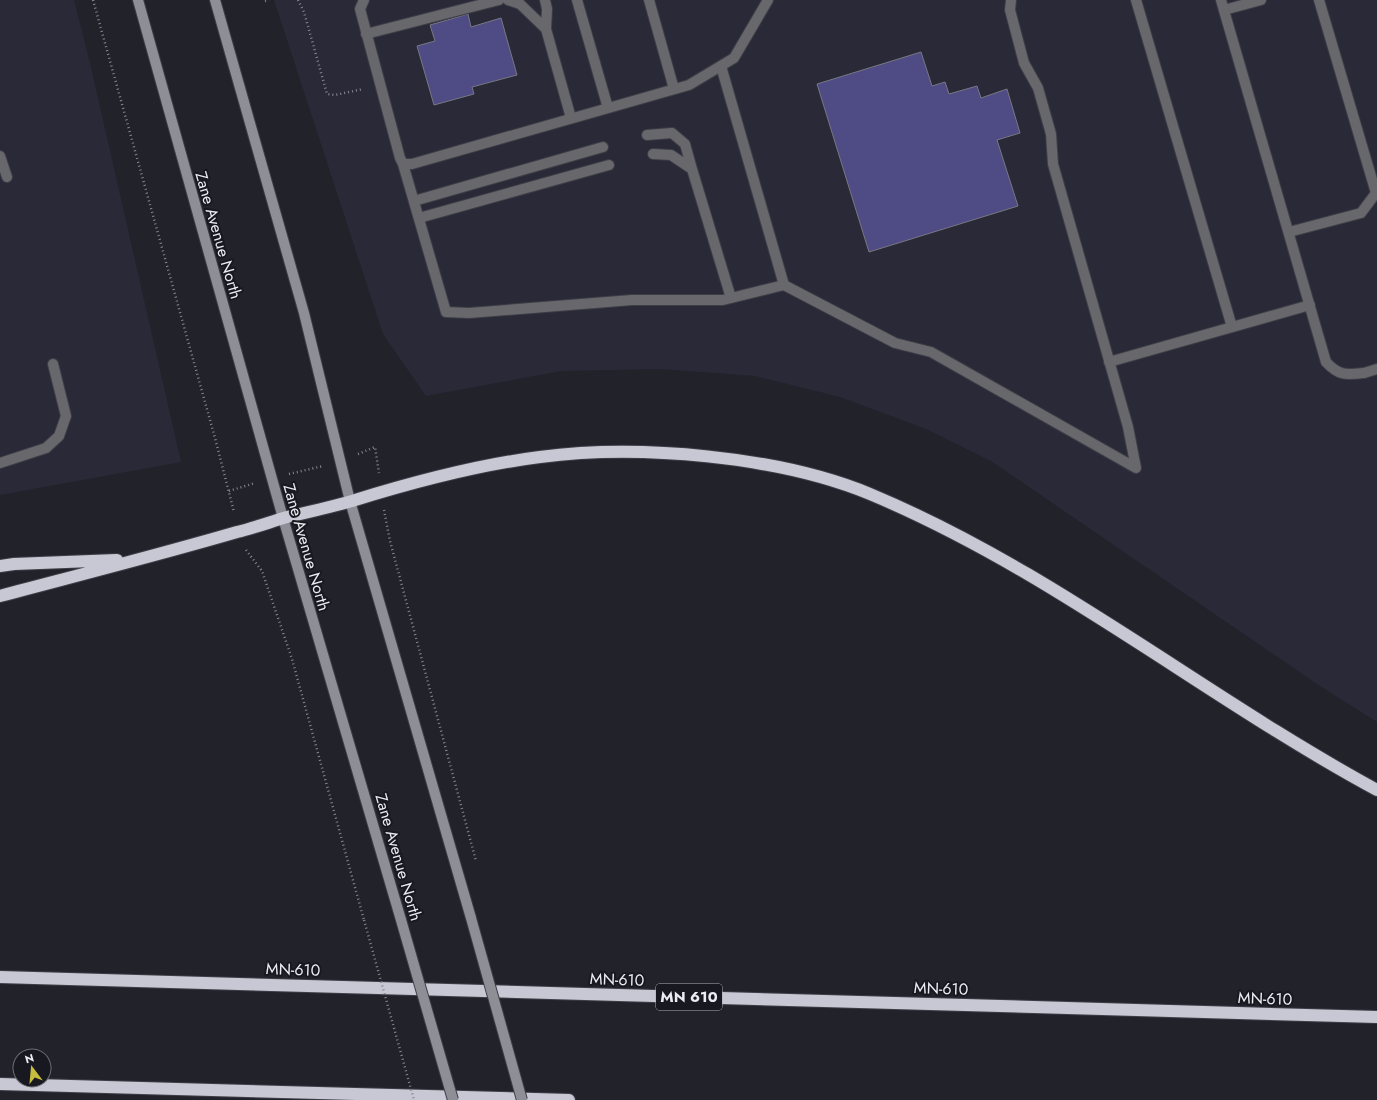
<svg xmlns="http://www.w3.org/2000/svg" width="1377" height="1100" viewBox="0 0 1377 1100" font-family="Jost,sans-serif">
  <rect width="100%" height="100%" fill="#22222b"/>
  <path fill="#292938" d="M 0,0 L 74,0 L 90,63 L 181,462 L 0,495 Z
    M 274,0 L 1377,0 L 1377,722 L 1317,684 L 991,461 L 926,429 L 840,397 L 755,376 L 661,369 L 561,371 L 426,396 L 383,334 Z"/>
  <path fill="#4f4b84" stroke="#787883" d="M 468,14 L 471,27 L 501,18 L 517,75 L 472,87 L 474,94 L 434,105 L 417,46 L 435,41 L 430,25 Z
    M 921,52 L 932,86 L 945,82 L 949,94 L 977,86 L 981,98 L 1007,89 L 1020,133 L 997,140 L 1018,206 L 869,252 L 817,84 Z"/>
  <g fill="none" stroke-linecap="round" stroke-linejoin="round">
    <defs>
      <path id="lane" d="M 364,0 L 360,9 L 400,158 L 403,164 L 412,164 L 689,85 L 734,58 L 768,0
        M 508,0 L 520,4 L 546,29
        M 545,0 L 547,9 L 546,29 L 571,118
        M 577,0 L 608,108
        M 649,0 L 674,89
        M 1136,0 L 1232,327
        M 1224,10 L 1261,0
        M 366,34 L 499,0
        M 647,135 L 672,133 L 685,144 L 692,169
        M 653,154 L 671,155 L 692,169 L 731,298
        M 0,156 L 7,177
        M 403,164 L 446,312 L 469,313 L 632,300 L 723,300 L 784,285 L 721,66
        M 414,201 L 603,147
        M 419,218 L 609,165
        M 1289,232 L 1361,213 L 1376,193 L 1319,0
        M 784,285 L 895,343 L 931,352 L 1136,468 L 1128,427 L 1053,164 L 1051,134 L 1038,88 L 1024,63 L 1010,10 L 1011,0
        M 1109,362 L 1310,305
        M 1364,373 L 1377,369
        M 0,463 L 46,448 L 59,436 L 66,416 L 53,364"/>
      <path id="street" d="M 1221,0 L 1326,362 C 1339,376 1346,375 1364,373"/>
      <path id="secondary" d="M 138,0 L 283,518 L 401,920
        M 215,0 L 304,313 L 350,501 L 471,918"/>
      <path id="highway" d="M 0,566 L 14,564 L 117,560
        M 0,596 C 79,575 158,555 237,532 C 254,528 270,522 287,517 C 309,512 331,507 352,501 C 413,482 476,465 540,457 C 638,444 778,456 870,494 C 1052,570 1205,697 1377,790
        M 0,977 L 1377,1017
        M 0,1084 L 569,1100"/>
    </defs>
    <use href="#lane" stroke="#3e3e47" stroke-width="12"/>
    <use href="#street" stroke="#3e3e47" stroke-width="12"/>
    <use href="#secondary" stroke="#3e3e47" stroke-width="12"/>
    <use href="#highway" stroke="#3e3e47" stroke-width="14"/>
    <path stroke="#87878f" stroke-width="2.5" stroke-dasharray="1 3" stroke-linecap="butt" d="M 93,0 L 215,438 L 234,512
      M 298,0 L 304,12 L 327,94 L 335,95 L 363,89
      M 265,1 L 269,0
      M 358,454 L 375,447 L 379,473
      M 289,474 L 323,466
      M 229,491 L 255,483
      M 384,510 L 390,541 L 476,861
      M 246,550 L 262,571 L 292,659 L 364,920"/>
    <use href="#lane" stroke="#67676c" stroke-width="10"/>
    <use href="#street" stroke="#67676c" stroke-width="10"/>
    <use href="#secondary" stroke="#8e8f96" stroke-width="10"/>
    <use href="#highway" stroke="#c8c8d4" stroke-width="12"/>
    <defs>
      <path id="secondary-bridge" d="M 471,918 L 522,1100
        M 401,920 L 453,1100"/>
    </defs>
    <use href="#secondary-bridge" stroke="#3e3e47" stroke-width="12" stroke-linecap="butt"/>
    <path stroke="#87878f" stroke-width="2.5" stroke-dasharray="1 3" stroke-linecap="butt" d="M 364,920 L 414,1100"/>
    <use href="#secondary-bridge" stroke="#8e8f96" stroke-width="10"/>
  </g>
  <g text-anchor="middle" stroke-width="4" stroke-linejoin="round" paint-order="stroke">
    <rect fill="#181821" stroke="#acacb3" stroke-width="1" x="656" y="984" width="66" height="26" rx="3"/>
    <g font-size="15" font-weight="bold" fill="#ebebf1">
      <text x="689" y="1002">MN 610</text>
    </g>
    <g font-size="16" fill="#ebebf1" stroke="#181821">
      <text transform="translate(219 235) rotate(74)" y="6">Zane Avenue North</text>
      <text transform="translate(307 547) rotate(74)" y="6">Zane Avenue North</text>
      <text transform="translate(399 857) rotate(74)" y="6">Zane Avenue North</text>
      <text transform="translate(293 969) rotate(2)" y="6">MN-610</text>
      <text transform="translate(617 979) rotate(2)" y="6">MN-610</text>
      <text transform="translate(941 988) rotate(2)" y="6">MN-610</text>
      <text transform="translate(1265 998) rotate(2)" y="6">MN-610</text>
    </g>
  </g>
  <g transform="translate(32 1068) rotate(344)"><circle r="19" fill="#181821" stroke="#6c6c74"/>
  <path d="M0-3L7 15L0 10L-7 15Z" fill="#c6bc3d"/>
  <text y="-6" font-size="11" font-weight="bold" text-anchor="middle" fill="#ebebf1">N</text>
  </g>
</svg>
